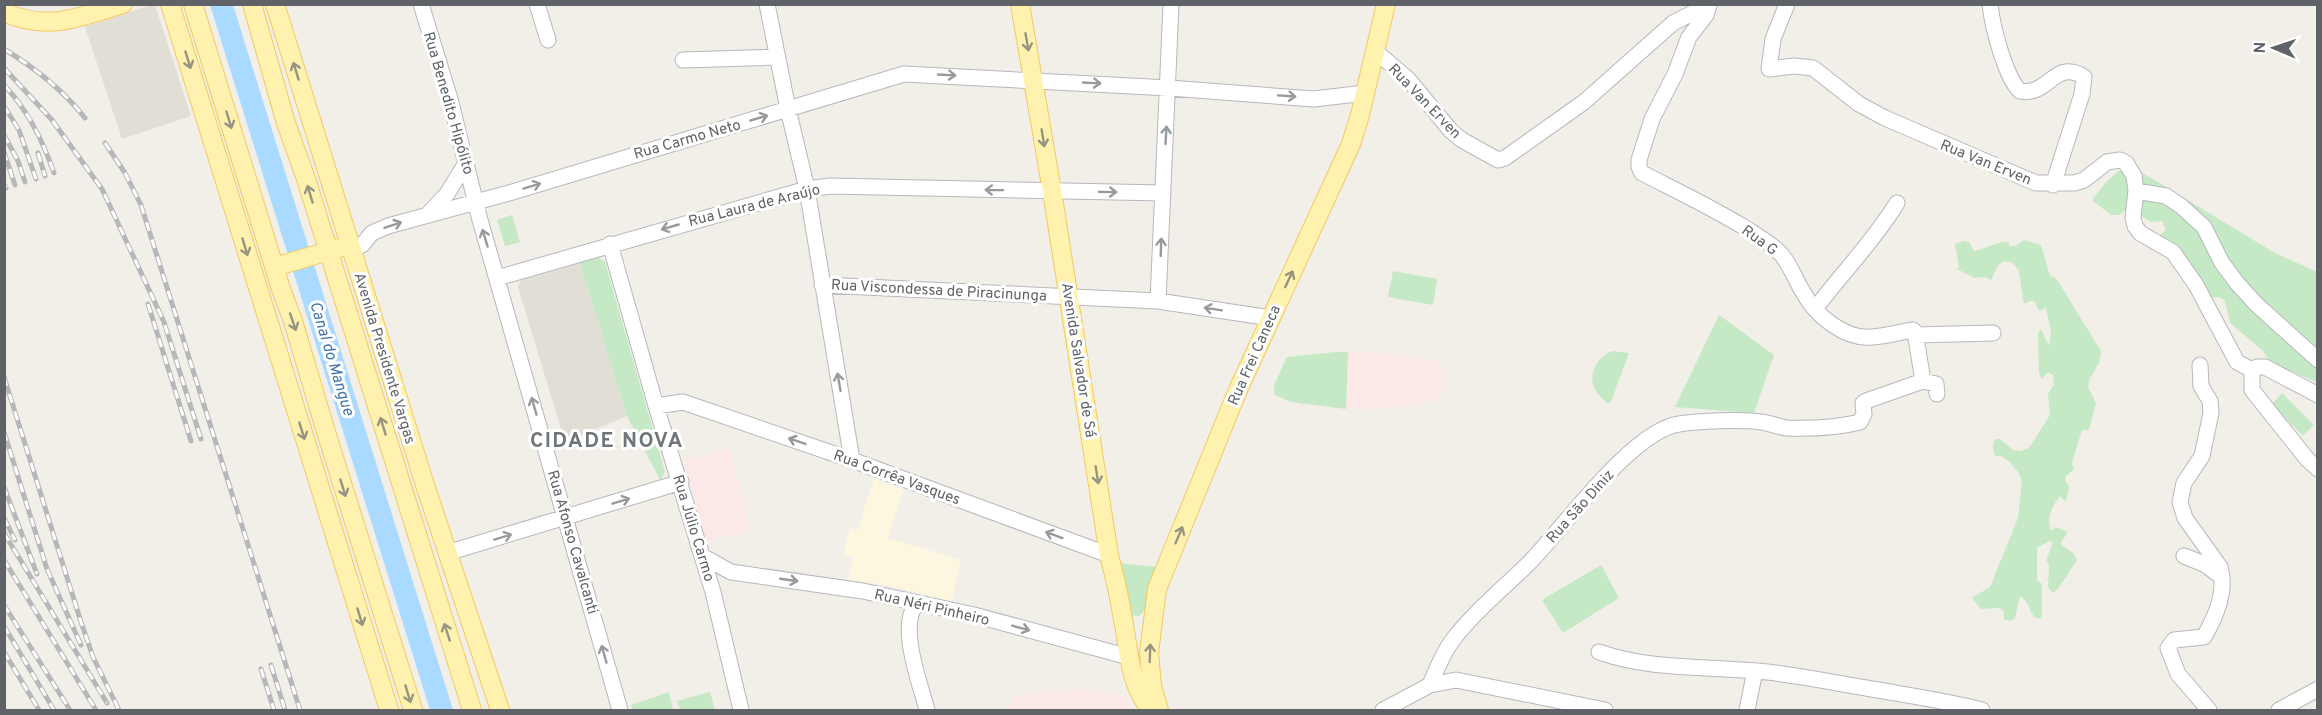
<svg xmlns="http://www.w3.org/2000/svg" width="2322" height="715" viewBox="0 0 2322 715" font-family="Overpass,sans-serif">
  <rect width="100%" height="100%" fill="#f1efe8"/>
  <path fill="#fef7e0" d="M 874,479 L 904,490 L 888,538 L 961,560 L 952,601 L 890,586 L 848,580 L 853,558 L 843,555 L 850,528 L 857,531 Z"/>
  <path fill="#e1ded6" d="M 151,5 L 155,5 L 191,116 L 122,139 L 85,27 Z
    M 580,263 L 627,416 L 565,442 L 518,287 L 521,280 Z"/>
  <path fill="#fce8e6" d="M 1348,352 L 1392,353 L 1431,359 L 1439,363 L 1446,370 L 1447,386 L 1441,394 L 1432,401 L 1386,409 L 1346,409 Z
    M 729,448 L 751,530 L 706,542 L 684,460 Z
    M 1082,689 L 1123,696 L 1133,710 L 1009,710 L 1014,695 Z"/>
  <path fill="#c5e8c5" d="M 2133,167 L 2275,253 L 2317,272 L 2317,382 L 2271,363 L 2263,351 L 2230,323 L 2225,301 L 2219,297 L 2211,297 L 2158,237 L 2166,230 L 2162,221 L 2151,222 L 2134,211 Z
    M 2121,169 L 2131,191 L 2127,209 L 2119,215 L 2111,215 L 2092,200 L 2106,182 Z
    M 512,215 L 520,242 L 505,246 L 497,220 Z
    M 2024,240 L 2041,245 L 2050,276 L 2056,278 L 2101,351 L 2099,363 L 2089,380 L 2088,387 L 2096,403 L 2089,430 L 2082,430 L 2072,462 L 2074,469 L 2066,476 L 2065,481 L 2069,486 L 2066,502 L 2060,496 C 2052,506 2045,520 2052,531 L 2056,527 L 2068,532 L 2060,544 L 2074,554 L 2077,560 C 2071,568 2060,589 2053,593 L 2048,587 L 2049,565 L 2046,561 L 2053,543 L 2049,541 L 2037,548 L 2037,580 L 2042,584 L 2042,616 L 2041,619 L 2034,617 L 2026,601 L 2020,596 L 2015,618 L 2010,621 L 2004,619 L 2004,611 L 1999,608 L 1981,609 L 1972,598 L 1990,587 L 2018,518 L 2022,481 L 2018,472 L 2010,462 L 2001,456 L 1996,456 C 1992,450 1992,446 1995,439 L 2000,439 L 2013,450 L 2020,451 L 2029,448 L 2050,415 L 2048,394 L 2054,384 L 2053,375 L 2048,372 L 2042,379 L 2039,373 L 2038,333 L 2041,329 L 2049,346 L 2051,331 L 2046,308 L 2039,311 L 2035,302 L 2030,301 L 2024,304 L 2019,271 L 2013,263 L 2004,261 L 1998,265 L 1991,280 L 1985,277 L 1975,278 L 1957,269 L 1959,267 L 1955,244 L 1964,241 L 1969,242 L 1974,251 C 1987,249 1993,242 2008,242 L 2010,246 L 2016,246 Z
    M 597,256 L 605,262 L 665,472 L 660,480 L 627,416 L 579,260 Z
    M 1393,271 L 1437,279 L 1433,305 L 1388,297 Z
    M 1719,315 L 1774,355 L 1754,413 L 1675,407 Z
    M 1612,351 L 1629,353 L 1610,404 C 1585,390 1587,363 1612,351 Z
    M 1336,352 L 1348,352 L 1346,409 L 1291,402 L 1275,395 L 1274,385 L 1287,357 Z
    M 2282,393 L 2314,425 L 2303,436 L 2272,404 Z
    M 1118,563 L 1158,567 L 1144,611 L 1139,616 L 1131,615 Z
    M 1601,565 L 1619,598 L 1563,633 L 1542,600 Z
    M 669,692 L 673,710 L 633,710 L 631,705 Z
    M 710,692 L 715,710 L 680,710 L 677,701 Z"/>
  <path fill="#aadaff" d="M 210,5 L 233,5 L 453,710 L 430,710 Z"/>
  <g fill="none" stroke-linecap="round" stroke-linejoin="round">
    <defs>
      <path id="minor" d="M 421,4 L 450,99 L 480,220 L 620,710
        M 537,4 L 548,40
        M 767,4 L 788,109 L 807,189 L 852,460
        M 1787,4 L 1773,39 L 1769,69 L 1794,66 L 1813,68 L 1859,104 L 1885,118 L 2036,183 L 2074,183 L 2084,180 L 2107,162 L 2120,160 L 2126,163 L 2134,176 L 2136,191 L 2133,217 L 2135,226 L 2140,233 L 2173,252 L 2196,285 L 2237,362 L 2252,370 L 2257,367 L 2265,367 L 2318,395
        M 1990,4 C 1992,25 2005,77 2020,91 C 2048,97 2055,58 2084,77 L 2082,94 L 2053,185
        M 1375,51 L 1408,79 L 1451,131 L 1462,140 L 1498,160 L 1505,158 L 1584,102 L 1673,23 L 1710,4
        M 683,60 L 777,57
        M 2136,191 L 2166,196 L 2181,206 L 2204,227 L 2222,263 L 2237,283 L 2256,304 L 2318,360
        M 429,213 L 447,194 L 466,163
        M 610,244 L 656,406 L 713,592 L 741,710
        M 351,249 L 362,245 L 372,233 L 388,226 L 509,193 L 904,74 L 1169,88 L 1314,99 L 1365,93
        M 497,278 L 807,189 L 830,186 L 1163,193
        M 822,285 L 1158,301 L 1271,318
        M 1158,301 L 1171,4
        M 1815,309 C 1842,273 1873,242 1897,203
        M 1916,335 L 1993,333
        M 2200,365 L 2201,386 L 2210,401 L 2211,413 L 2202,456 L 2184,483 L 2180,502 L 2185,518 L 2220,567 C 2227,591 2216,616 2204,637 L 2174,640 L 2168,648 L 2178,674 L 2209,710
        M 2252,370 L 2252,390 L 2307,459 L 2318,469
        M 1923,381 L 1936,384 L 1937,394
        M 656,406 L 683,402 L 852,460 L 1109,555
        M 447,553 L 681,482
        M 702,556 L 731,572 L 863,591 L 974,615 L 1129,657
        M 2184,556 L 2204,564 L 2222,577
        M 917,604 C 897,624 921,686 927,710
        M 1599,652 C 1650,670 1704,666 1757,671 C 1794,674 1829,682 1866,688 C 1905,695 1944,700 1982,710
        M 1430,685 L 1456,680 L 1605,710
        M 1383,710 L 1430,685 C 1437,668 1444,651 1455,637 C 1477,609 1505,587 1530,562 C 1563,528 1632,431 1679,424 C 1697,421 1743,419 1761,422 C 1770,423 1778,427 1787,428 C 1812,429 1836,428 1860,422 L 1864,414 L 1863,403 L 1866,401 L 1923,381 L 1915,332 L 1913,330 C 1900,332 1886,336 1872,337 C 1845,340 1815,315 1803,292 C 1794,278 1790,262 1777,250 C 1768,242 1756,235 1747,229 C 1713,208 1677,191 1642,173 L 1639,167 L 1639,160 L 1652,119 L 1675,74 L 1689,37 L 1706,15 L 1709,5
        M 1747,710 L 1755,671
        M 2279,710 L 2318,689"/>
      <path id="major" d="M 170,4 L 389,710
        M 193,4 L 281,289 L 293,321 L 326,432 L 413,710
        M 252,4 L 286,123 L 306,179 L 472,710
        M 275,4 L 425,485 L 500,710
        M 1020,4 L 1052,191 L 1109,555 C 1114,574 1119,594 1122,614 C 1129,647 1128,683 1151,710
        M 4,12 C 48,32 80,17 123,4
        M 274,267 L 339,248
        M 1159,710 L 1152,686 L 1149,653 L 1157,589 L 1238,390 L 1351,144 L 1360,115 L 1386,4"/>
    </defs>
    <use href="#minor" stroke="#b5b8bc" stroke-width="17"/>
    <use href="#major" stroke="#f2c960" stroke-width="20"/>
    <use href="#minor" stroke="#fff" stroke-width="15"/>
    <use href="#major" stroke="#fff2af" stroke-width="18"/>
    <defs>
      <path id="rail" d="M 4,49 C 35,68 63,90 85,118
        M 4,68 L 52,120 L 102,189 L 164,322 L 201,439
        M 4,85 C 28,110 43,141 54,173
        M 4,106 L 19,130 L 36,179
        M 4,135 L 18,161 L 25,182
        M 105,143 L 125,173 L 141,205 L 300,710
        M 4,152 L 15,185
        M 38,153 L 45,176
        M 4,184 L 6,188
        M 148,304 L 191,441
        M 4,377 L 81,622 L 93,657 L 119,710
        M 4,432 L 47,569 L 81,645
        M 4,487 L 37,574
        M 4,518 L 15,540
        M 4,533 L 107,703
        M 4,560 L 96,710
        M 4,605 L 70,710
        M 4,626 L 54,710
        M 4,652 L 39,710
        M 271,665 L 285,710
        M 261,669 L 274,710"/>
    </defs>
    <use href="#rail" stroke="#b6b7b8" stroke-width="5"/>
    <use href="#rail" stroke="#fff" stroke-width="3" stroke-dasharray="9" stroke-linecap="butt"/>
  </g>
  <defs><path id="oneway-shaft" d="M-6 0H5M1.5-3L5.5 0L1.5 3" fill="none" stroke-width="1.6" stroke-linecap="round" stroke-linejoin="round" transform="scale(1.5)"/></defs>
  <g stroke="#979581">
    <use href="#oneway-shaft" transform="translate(1027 42) rotate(80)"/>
    <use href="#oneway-shaft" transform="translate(188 60) rotate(73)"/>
    <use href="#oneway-shaft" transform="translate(296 71) rotate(-107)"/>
    <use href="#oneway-shaft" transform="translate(229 120) rotate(73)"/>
    <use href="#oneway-shaft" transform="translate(1043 138) rotate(81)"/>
    <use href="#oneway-shaft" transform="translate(310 194) rotate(-107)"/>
    <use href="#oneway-shaft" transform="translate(245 247) rotate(73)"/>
    <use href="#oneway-shaft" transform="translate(1289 279) rotate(-65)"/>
    <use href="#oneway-shaft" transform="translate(293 322) rotate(71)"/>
    <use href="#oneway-shaft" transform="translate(383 426) rotate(-107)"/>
    <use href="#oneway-shaft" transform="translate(302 431) rotate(73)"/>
    <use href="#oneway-shaft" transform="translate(1097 475) rotate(81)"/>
    <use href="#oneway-shaft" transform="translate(343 488) rotate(73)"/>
    <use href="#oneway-shaft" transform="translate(1179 535) rotate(-67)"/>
    <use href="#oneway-shaft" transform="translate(360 617) rotate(73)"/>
    <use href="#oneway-shaft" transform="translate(447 632) rotate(-108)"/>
    <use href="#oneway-shaft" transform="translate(1150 653) rotate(-88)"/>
    <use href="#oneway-shaft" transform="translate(408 694) rotate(73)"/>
  </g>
  <g stroke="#979a9d">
    <use href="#oneway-shaft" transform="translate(947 75) rotate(3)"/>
    <use href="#oneway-shaft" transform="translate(1092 83) rotate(3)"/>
    <use href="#oneway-shaft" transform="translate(1287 96) rotate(4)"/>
    <use href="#oneway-shaft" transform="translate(759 118) rotate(-16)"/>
    <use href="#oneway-shaft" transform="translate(1166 135) rotate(-87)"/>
    <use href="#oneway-shaft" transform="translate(532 186) rotate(-17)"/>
    <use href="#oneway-shaft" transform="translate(994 190) rotate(-179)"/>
    <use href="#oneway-shaft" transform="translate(1108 192) rotate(1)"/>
    <use href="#oneway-shaft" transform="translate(393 225) rotate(-19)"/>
    <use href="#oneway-shaft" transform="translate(670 227) rotate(164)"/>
    <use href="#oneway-shaft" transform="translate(485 238) rotate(-107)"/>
    <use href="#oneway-shaft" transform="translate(1161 247) rotate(-88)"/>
    <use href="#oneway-shaft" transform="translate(1213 309) rotate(-171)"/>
    <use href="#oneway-shaft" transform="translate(839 382) rotate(-100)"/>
    <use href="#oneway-shaft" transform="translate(534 406) rotate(-106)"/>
    <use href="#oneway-shaft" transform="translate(797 441) rotate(-161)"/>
    <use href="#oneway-shaft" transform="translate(621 501) rotate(-17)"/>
    <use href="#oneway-shaft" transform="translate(1054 535) rotate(-160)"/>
    <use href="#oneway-shaft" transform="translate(503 537) rotate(-17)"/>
    <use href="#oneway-shaft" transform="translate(789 580) rotate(8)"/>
    <use href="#oneway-shaft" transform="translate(1021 628) rotate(15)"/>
    <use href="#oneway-shaft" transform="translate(604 654) rotate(-106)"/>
  </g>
  <g text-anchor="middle" stroke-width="6" stroke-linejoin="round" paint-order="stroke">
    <g font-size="15" fill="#5f6368" stroke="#fff">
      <text transform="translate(1425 101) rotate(46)" y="5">Rua Van Erven</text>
      <text transform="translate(449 103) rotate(74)" y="5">Rua Benedito Hipólito</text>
      <text transform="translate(687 139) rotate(-16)" y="5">Rua Carmo Neto</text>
      <text transform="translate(1986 162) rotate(22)" y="5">Rua Van Erven</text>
      <text transform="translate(754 205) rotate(-14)" y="5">Rua Laura de Araújo</text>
      <text transform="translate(1760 240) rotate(36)" y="5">Rua G</text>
      <text transform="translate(939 290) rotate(3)" y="5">Rua Viscondessa de Piracinunga</text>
      <text transform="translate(1254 355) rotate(-66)" y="5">Rua Frei Caneca</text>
      <text transform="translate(385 358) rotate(73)" y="5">Avenida Presidente Vargas</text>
      <text transform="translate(1079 360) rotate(81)" y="5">Avenida Salvador de Sá</text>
      <text transform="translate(897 477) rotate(20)" y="5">Rua Corrêa Vasques</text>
      <text transform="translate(1580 506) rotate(-48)" y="5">Rua São Diniz</text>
      <text transform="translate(694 528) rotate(73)" y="5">Rua Júlio Carmo</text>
      <text transform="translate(573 542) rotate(74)" y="5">Rua Afonso Cavalcanti</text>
      <text transform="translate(932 607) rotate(13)" y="5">Rua Néri Pinheiro</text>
    </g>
    <g font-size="16" font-style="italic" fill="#4174aa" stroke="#fff">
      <text transform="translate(333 358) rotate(73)" y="6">Canal do Mangue</text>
    </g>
    <g font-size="21" font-weight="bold" letter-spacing="1.5" fill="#70757a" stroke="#fff">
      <text x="607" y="447">CIDADE NOVA</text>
    </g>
  </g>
  <rect width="2322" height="715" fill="none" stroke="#5f6368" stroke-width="12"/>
  <g transform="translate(2274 48) rotate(272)" stroke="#ffffff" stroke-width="4.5" paint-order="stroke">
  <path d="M0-4.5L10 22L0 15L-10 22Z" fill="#5f6368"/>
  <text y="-9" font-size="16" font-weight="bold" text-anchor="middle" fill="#5f6368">N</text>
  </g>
</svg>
